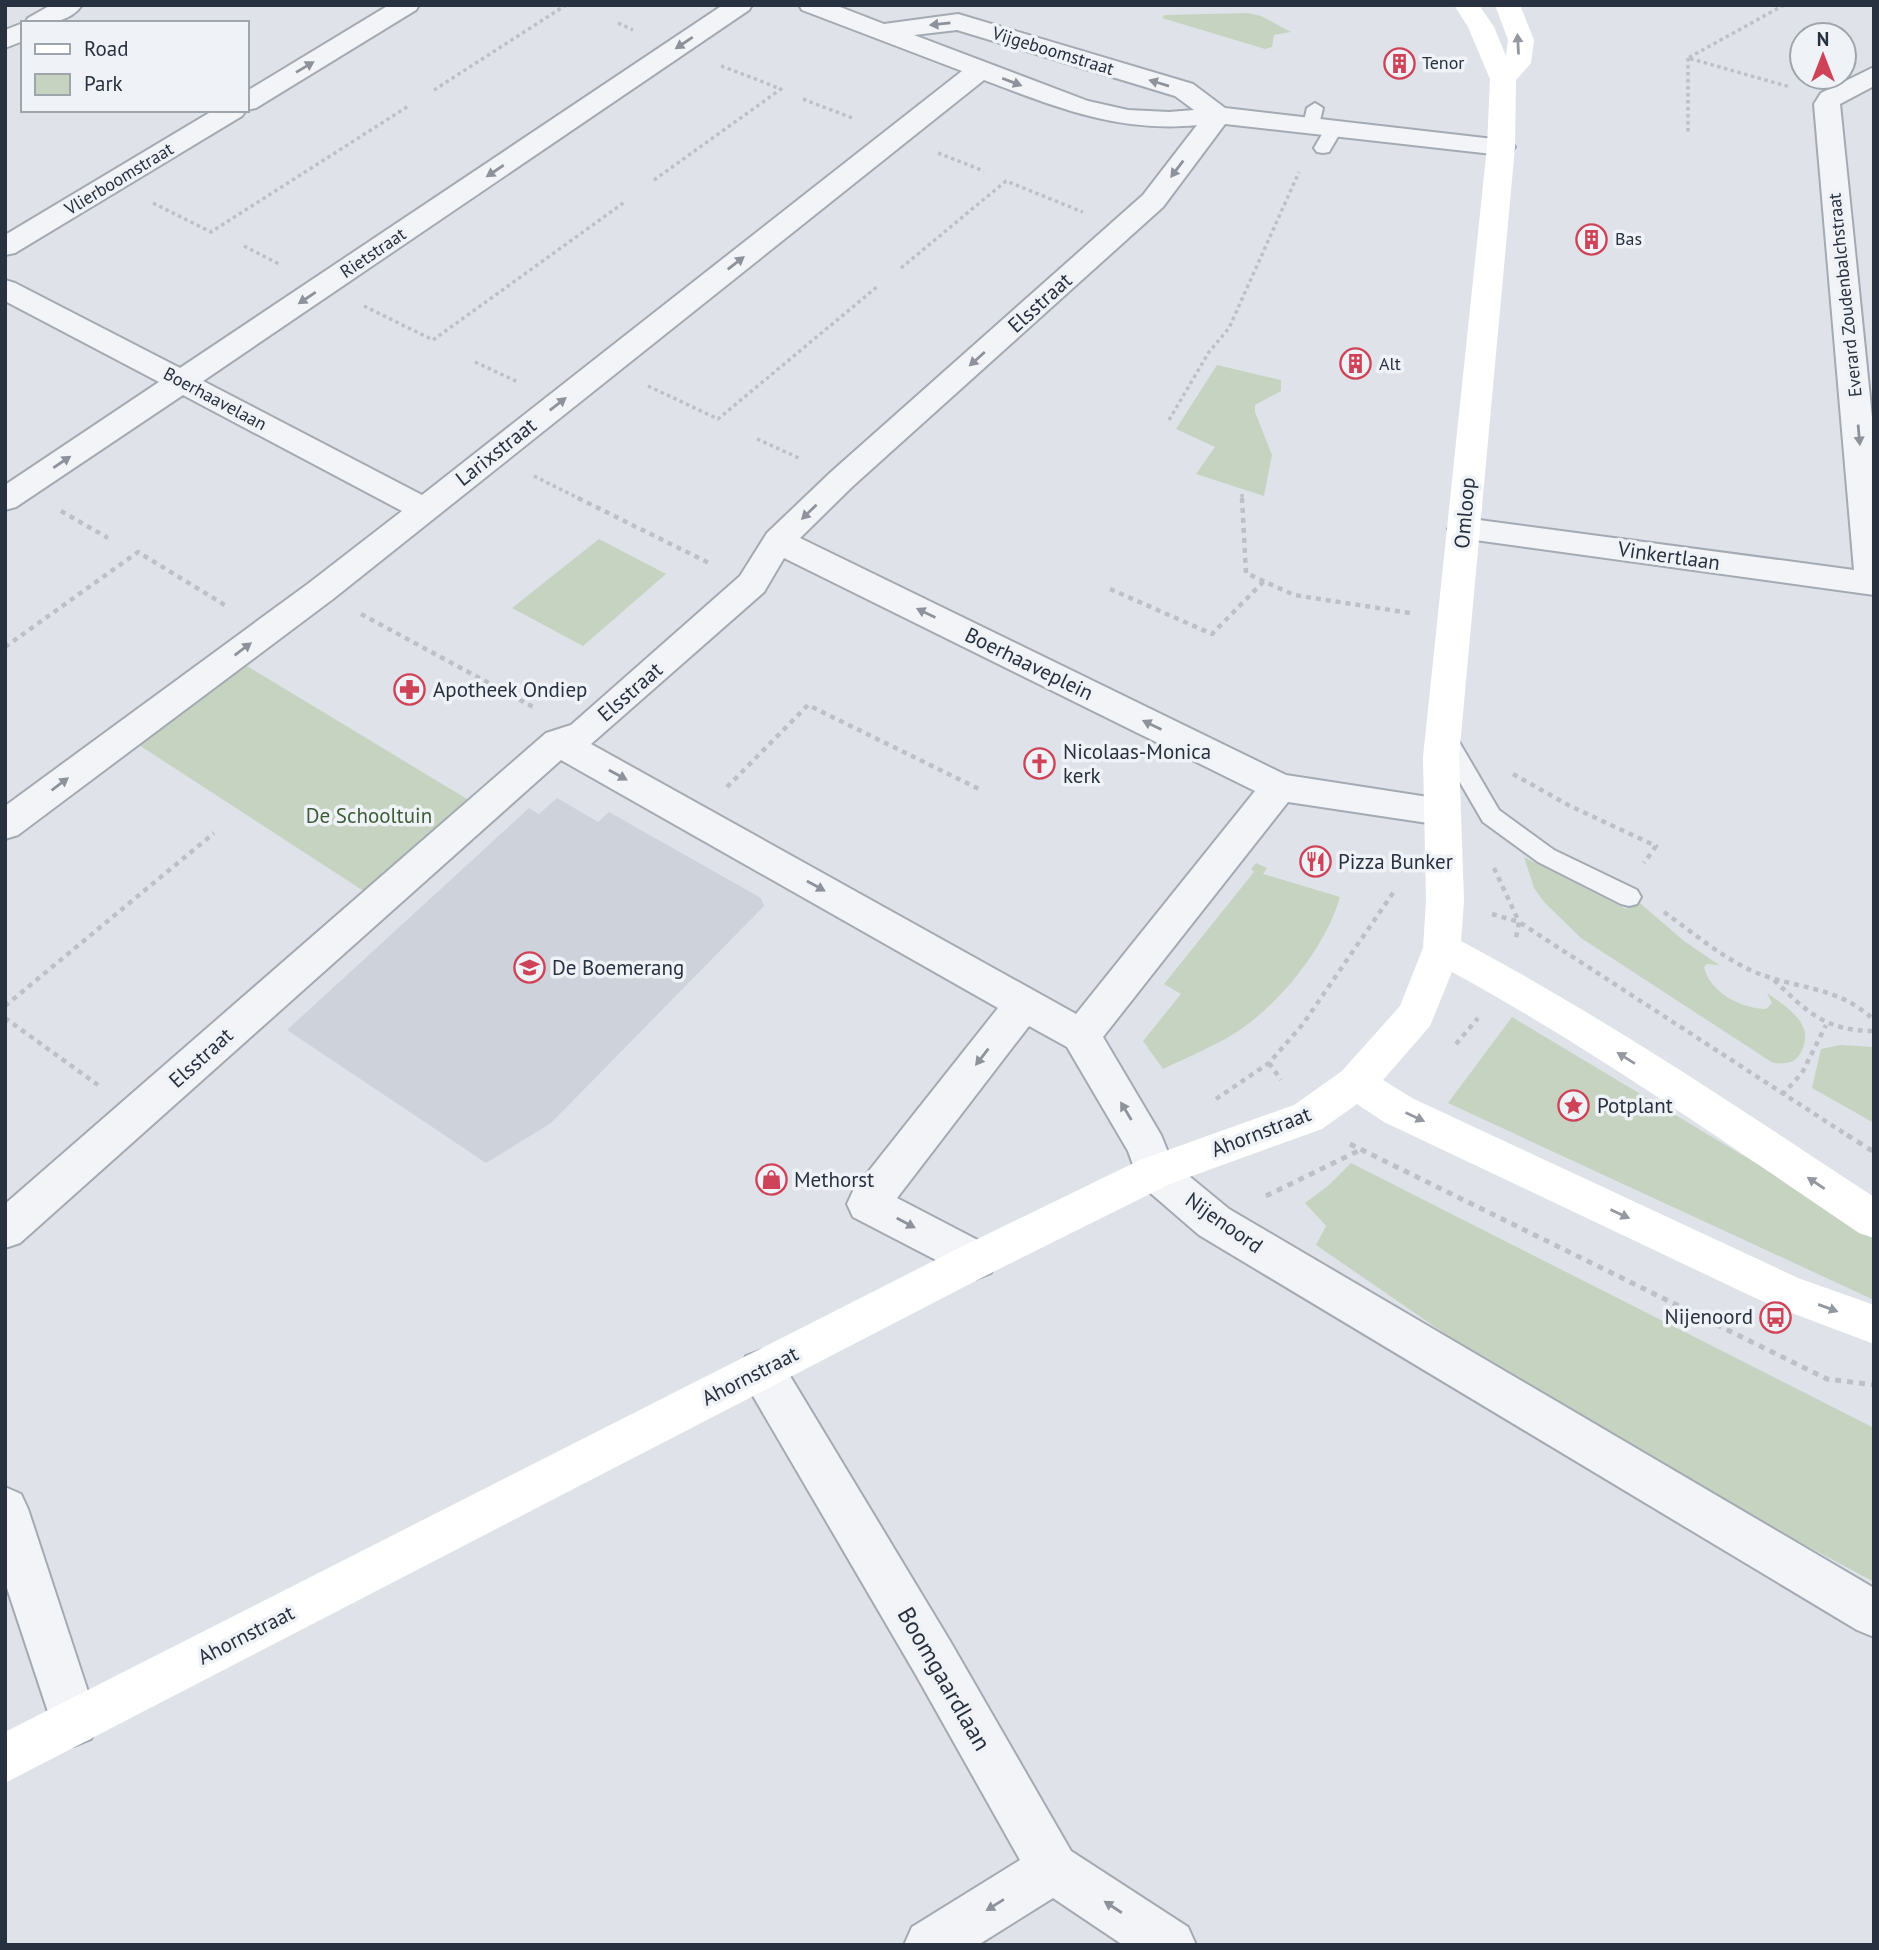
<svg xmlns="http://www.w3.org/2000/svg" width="1879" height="1950" viewBox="0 0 1879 1950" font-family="'PT Sans',sans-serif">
  <rect width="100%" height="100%" fill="#dfe3e9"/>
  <path fill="#cdd2db" d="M 557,798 L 598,822 L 609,812 L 761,898 L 764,906 L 551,1123 L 486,1163 L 287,1030 L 529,808 L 539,814 Z"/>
  <path fill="#c5d3c0" d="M 1248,13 L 1261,16 L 1291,32 L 1274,35 L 1272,47 L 1265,49 L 1162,18 L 1165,15 Z
    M 1217,365 L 1281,380 L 1281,391 L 1255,405 L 1255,412 L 1272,455 L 1264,496 L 1196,474 L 1215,447 L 1176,429 Z
    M 599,539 L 666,574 L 583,646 L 512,608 Z
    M 232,657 L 482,808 L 379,901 L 125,736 Z
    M 1524,857 L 1626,909 L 1634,898 L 1684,941 L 1719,965 L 1707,964 L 1704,967 C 1709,992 1742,1009 1766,1009 L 1772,1003 L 1767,993 C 1787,1007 1816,1024 1801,1052 C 1795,1064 1785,1064 1773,1063 L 1581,938 L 1545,903 L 1534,888 Z
    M 1256,863 L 1267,868 L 1263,874 L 1340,897 C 1325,949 1275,1011 1227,1038 C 1207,1049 1184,1059 1163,1069 L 1143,1041 L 1181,994 L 1164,984 L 1254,872 L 1251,869 Z
    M 1512,1017 L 1874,1234 L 1874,1300 L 1448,1103 Z
    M 1840,1045 L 1874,1047 L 1874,1123 L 1812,1088 L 1821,1049 Z
    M 1351,1163 L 1874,1428 L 1874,1582 L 1566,1417 L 1316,1245 L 1326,1226 L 1305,1203 L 1329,1185 Z"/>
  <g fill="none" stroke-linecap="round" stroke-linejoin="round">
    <defs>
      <path id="lane" d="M 1315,103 L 1323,108 L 1319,125 L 1311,130 L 1305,129 L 1303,125 L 1307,108 Z
        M 1334,123 L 1343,128 L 1329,152 L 1323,153 L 1317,152 L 1314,148 L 1328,124 Z
        M 1443,726 L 1451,728 L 1499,810 L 1554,850 L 1637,890 L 1641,897 L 1637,904 L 1629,906 L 1621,904 L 1538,862 L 1483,822 L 1432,734 L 1435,728 Z"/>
      <path id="street" d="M 51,5 L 82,5 C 69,24 45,23 25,23 L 28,18 Z
        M 389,5 L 419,5 L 416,10 L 256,108 L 247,110 L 247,91 Z
        M 723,5 L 752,5 L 749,10 L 203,381 L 422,495 L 962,71 L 802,10 L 799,5 L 835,5 L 884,24 L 958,14 L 1193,84 L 1225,108 L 1511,141 L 1515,147 L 1511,153 L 1501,155 L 1225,124 L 1163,207 L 853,486 L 800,538 L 1286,775 L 1454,801 L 1459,811 L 1454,821 L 1441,825 L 1288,802 L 1103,1037 L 1161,1135 L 1172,1162 L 1229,1209 L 1874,1588 L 1874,1637 L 1857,1630 L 1199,1235 L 1140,1184 L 1128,1151 L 1067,1047 L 1029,1026 L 897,1198 L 991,1247 L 997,1260 L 991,1273 L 976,1279 L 961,1273 L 853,1217 L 847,1204 L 853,1191 L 998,1008 L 561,760 L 20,1243 L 5,1248 L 5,1204 L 546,733 L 571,725 L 740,576 L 767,533 L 831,472 L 1143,195 L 1197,125 C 1118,133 1056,107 984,80 L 333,599 L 18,835 L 5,839 L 5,806 L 309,583 L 402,511 L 183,395 L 16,507 L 5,510 L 5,485 L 159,382 L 5,301 L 5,280 L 15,283 L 180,368 ZM 957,30 L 1175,96 L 1194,110 L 1169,112 L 1128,110 L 1088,101 L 914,35 ZM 784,558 L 1255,791 L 1076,1014 L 591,744 L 764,592 Z
        M 23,23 L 23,41 L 5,48 L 5,30 Z
        M 1874,67 L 1874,86 L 1840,104 L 1874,437 L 1874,595 L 1453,537 L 1448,529 L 1453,521 L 1464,518 L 1854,570 L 1814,104 L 1821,93 Z
        M 214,110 L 246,110 L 242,116 L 15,253 L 5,255 L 5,235 Z
        M 762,1350 L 778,1356 L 950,1641 L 1071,1851 L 1188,1927 L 1196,1945 L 1123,1945 L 1053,1898 L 978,1945 L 904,1945 L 912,1927 L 1020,1860 L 916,1675 L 746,1384 L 740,1370 L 746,1356 Z
        M 5,1487 L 21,1494 L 28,1509 L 98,1722 L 91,1739 L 74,1746 L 57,1739 L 5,1582 Z"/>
    </defs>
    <use href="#lane" stroke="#a4aab3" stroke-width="4"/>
    <use href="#street" stroke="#a4aab3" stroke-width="4"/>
    <path stroke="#bdc1c7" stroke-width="3.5" stroke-dasharray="3.5 3.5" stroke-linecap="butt" d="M 1784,5 L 1688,58 L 1790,87
      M 618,23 L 633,30
      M 1688,58 L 1688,134
      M 434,90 L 566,5
      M 803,99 L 855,119
      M 938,153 L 984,171
      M 654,180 L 781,89 L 719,65
      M 153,203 L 211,232 L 410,105
      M 244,246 L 281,265
      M 901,268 L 1006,181 L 1083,212
      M 364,306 L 433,340 L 626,201
      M 475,362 L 518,382
      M 648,386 L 718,419 L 878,286
      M 1169,420 L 1209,352 L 1229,328 L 1299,172
      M 757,439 L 801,459
      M 534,476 L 582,500
      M 1242,494 L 1242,500"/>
    <path stroke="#bdc1c7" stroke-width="4.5" stroke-dasharray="5 5" stroke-linecap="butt" d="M 578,498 L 711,564
      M 1242,498 L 1246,573 L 1294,595 L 1410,613
      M 61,511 L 108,538
      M 1110,589 L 1212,634 L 1264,581
      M 361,614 L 535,708
      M 5,647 L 138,552 L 228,607
      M 1513,774 L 1570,806 L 1656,846 L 1644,863
      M 727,787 L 808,705 L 979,789
      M 1494,868 L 1519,922 L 1516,938
      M 1664,912 C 1692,932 1719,955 1750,970 C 1794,990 1836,984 1874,1020
      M 1492,914 L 1519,922 L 1850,1137
      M 1774,980 C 1807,1012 1826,1031 1874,1031
      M 5,1006 L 214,833
      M 5,1018 L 98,1085
      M 1456,1044 L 1478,1018
      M 1269,1063 L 1281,1080
      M 1782,1095 L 1802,1073 L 1826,1025
      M 1216,1099 L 1269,1063 L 1303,1024 L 1395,890"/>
    <path stroke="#bdc1c7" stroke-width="5" stroke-dasharray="6 6" stroke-linecap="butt" d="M 1847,1135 L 1874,1152
      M 1350,1144 L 1827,1379 L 1874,1385
      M 1266,1196 L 1362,1149"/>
    <use href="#lane" fill="#f2f4f7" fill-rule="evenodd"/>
    <use href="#street" fill="#f2f4f7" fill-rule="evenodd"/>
    <path fill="#fff" fill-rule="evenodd" d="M 1454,5 L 1479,5 L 1494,27 L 1506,56 L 1508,40 L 1495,5 L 1520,5 L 1534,40 L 1531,63 L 1516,80 L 1515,147 L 1459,757 L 1464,901 L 1461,941 C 1604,1017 1739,1108 1874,1197 L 1874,1238 L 1859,1233 C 1726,1143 1593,1049 1452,972 L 1430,1026 L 1383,1080 L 1412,1098 L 1798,1278 L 1874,1305 L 1874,1344 L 1768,1304 L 1384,1122 L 1357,1104 L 1322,1129 L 1170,1184 L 991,1273 L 5,1783 L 5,1732 L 961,1247 L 1140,1160 L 1294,1105 L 1342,1071 L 1400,1006 L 1423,948 L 1426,901 L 1423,757 L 1487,147 L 1490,79 L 1468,27 Z"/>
  </g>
  <defs><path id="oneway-solid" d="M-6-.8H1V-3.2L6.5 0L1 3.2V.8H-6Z" transform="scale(1.75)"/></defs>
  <g fill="#8d929c">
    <use href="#oneway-solid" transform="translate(940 24) rotate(174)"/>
    <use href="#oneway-solid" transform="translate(684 43) rotate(146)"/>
    <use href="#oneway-solid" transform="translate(305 67) rotate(-31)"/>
    <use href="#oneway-solid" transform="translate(1012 82) rotate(21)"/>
    <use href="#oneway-solid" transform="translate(1159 83) rotate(-163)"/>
    <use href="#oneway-solid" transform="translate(1177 169) rotate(127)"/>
    <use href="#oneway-solid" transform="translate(495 171) rotate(146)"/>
    <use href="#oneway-solid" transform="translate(736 263) rotate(-38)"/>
    <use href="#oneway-solid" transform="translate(307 298) rotate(146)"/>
    <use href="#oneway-solid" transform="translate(977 359) rotate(138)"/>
    <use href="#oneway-solid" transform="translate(558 404) rotate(-38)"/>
    <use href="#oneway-solid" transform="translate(1859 435) rotate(85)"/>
    <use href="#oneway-solid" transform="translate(62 462) rotate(-34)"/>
    <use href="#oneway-solid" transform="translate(809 512) rotate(136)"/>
    <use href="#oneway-solid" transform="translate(926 613) rotate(-154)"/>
    <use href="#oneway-solid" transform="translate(243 649) rotate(-37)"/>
    <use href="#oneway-solid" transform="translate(1152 725) rotate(-154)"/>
    <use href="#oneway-solid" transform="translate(618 775) rotate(29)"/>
    <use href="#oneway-solid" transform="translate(60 784) rotate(-37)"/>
    <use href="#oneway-solid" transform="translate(816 886) rotate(29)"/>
    <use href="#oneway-solid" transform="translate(982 1057) rotate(128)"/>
    <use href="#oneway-solid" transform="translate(1126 1111) rotate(-121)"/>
    <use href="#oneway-solid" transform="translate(906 1223) rotate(28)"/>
    <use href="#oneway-solid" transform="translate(995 1905) rotate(148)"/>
    <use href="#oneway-solid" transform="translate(1113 1907) rotate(-147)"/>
  </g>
  <g fill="#9498a0">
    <use href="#oneway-solid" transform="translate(1518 44) rotate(-93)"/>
    <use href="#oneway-solid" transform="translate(1626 1058) rotate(-148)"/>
    <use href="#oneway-solid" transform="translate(1415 1117) rotate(25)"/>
    <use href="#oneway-solid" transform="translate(1816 1183) rotate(-146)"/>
    <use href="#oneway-solid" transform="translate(1620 1214) rotate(25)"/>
    <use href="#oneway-solid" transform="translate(1828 1308) rotate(20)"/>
  </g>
  <defs>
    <symbol id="building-ring" viewBox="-11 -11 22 22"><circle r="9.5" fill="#eff2f6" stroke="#cf4358" stroke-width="1.5"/><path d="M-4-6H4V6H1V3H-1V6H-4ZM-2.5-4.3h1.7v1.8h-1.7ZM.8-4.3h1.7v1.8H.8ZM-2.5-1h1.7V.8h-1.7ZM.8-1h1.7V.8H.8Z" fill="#cf4358"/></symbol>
    <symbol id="pharmacy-ring" viewBox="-11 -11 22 22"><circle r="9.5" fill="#eff2f6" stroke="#cf4358" stroke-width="1.5"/><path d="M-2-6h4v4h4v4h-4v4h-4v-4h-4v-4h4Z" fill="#cf4358"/></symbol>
    <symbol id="church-ring" viewBox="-11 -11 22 22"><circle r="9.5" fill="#eff2f6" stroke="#cf4358" stroke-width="1.5"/><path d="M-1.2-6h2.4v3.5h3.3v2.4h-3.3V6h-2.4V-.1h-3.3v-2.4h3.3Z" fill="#cf4358"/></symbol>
    <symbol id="restaurant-ring" viewBox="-11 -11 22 22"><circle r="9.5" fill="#eff2f6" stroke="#cf4358" stroke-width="1.5"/><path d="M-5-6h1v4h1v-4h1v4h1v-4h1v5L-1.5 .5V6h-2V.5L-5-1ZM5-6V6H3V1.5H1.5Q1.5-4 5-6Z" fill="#cf4358"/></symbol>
    <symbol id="school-ring" viewBox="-11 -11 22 22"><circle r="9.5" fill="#eff2f6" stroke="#cf4358" stroke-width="1.5"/><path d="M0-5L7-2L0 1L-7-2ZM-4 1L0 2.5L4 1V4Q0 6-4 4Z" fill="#cf4358"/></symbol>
    <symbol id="sight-ring" viewBox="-11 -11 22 22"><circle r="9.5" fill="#eff2f6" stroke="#cf4358" stroke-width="1.5"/><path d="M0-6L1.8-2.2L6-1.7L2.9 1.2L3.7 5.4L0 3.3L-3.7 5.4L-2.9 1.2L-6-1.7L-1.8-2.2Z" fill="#cf4358"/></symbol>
    <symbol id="shop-ring" viewBox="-11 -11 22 22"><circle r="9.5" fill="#eff2f6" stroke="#cf4358" stroke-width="1.5"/><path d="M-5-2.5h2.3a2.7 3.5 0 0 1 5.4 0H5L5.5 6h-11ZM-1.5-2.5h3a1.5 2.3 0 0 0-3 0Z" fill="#cf4358"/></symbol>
    <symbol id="bus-ring" viewBox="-11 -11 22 22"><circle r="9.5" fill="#eff2f6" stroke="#cf4358" stroke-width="1.5"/><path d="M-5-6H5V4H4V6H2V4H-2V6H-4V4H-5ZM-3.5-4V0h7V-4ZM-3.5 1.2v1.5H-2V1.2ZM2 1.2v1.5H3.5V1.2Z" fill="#cf4358"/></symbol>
  </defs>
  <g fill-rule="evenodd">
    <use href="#building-ring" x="1382" y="46" width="35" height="35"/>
    <use href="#building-ring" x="1574" y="222" width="35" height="35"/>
    <use href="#building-ring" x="1338" y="346" width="35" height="35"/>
    <use href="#pharmacy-ring" x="392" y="672" width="35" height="35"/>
    <use href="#church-ring" x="1022" y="746" width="35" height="35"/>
    <use href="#restaurant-ring" x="1298" y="844" width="35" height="35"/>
    <use href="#school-ring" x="512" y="950" width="35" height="35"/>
    <use href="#sight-ring" x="1556" y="1088" width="35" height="35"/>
    <use href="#shop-ring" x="754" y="1162" width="35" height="35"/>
    <use href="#bus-ring" x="1758" y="1300" width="35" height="35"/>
  </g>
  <g text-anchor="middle" stroke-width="7" stroke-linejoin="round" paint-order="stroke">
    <g font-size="18" fill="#283140" stroke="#eff2f6">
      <text transform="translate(1053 51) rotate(17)" y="6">Vijgeboomstraat</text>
      <text transform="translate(119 179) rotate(-31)" y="6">Vlierboomstraat</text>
      <text transform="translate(373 253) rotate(-34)" y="6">Rietstraat</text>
      <text transform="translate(1845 295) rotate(-96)" y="6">Everard Zoudenbalchstraat</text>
      <text transform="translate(215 399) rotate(28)" y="6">Boerhaavelaan</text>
    </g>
    <g font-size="18" fill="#283140" stroke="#eff2f6" text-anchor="start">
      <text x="1422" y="69">Tenor</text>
      <text x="1615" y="245">Bas</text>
      <text x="1379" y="370">Alt</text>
    </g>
    <g font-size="21" fill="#283140" stroke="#eff2f6">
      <text transform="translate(1040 303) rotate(-42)" y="7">Elsstraat</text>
      <text transform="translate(496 452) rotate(-38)" y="7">Larixstraat</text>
      <text transform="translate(1465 513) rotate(-85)" y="7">Omloop</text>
      <text transform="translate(1669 556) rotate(8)" y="7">Vinkertlaan</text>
      <text transform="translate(1029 664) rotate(26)" y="7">Boerhaaveplein</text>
      <text transform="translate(630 692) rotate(-41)" y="7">Elsstraat</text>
      <text transform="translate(201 1058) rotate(-42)" y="7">Elsstraat</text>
      <text transform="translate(1261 1132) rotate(-21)" y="7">Ahornstraat</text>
      <text transform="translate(1224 1223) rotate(35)" y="7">Nijenoord</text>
      <text transform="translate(750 1376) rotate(-27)" y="7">Ahornstraat</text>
      <text transform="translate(246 1635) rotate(-27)" y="7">Ahornstraat</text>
    </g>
    <g font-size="21" fill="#283140" stroke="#eff2f6" text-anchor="start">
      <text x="433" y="697">Apotheek Ondiep</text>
      <text x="1063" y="759">Nicolaas-Monica<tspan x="1063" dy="24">kerk</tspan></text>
      <text x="1338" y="869">Pizza Bunker</text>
      <text x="552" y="975">De Boemerang</text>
      <text x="1597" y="1113">Potplant</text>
      <text x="794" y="1187">Methorst</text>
      <text x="1753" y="1324" text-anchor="end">Nijenoord</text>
    </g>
    <g font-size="21" fill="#3c5c35" stroke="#eff2f6">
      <text x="369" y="823">De Schooltuin</text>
    </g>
    <g font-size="24" fill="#283140" stroke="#eff2f6">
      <text transform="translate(944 1679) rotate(60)" y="8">Boomgaardlaan</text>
    </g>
  </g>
  <rect width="1879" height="1950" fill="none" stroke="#283140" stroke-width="14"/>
  <rect x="21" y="21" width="228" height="91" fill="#eff2f6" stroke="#9fa5ad" stroke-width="2"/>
  <rect x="35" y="44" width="35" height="10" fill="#ffffff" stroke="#9fa5ad" stroke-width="2"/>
  <text x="84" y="56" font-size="21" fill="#283140">Road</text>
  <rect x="35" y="74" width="35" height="21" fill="#c5d3c0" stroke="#9fa5ad" stroke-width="2"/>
  <text x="84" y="91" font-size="21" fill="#283140">Park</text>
  <g transform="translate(1823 56)"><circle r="33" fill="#eff2f6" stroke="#9fa5ad" stroke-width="2"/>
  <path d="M0-5L12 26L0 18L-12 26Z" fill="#cf4358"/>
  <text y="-10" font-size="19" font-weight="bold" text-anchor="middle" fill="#283140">N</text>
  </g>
</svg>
